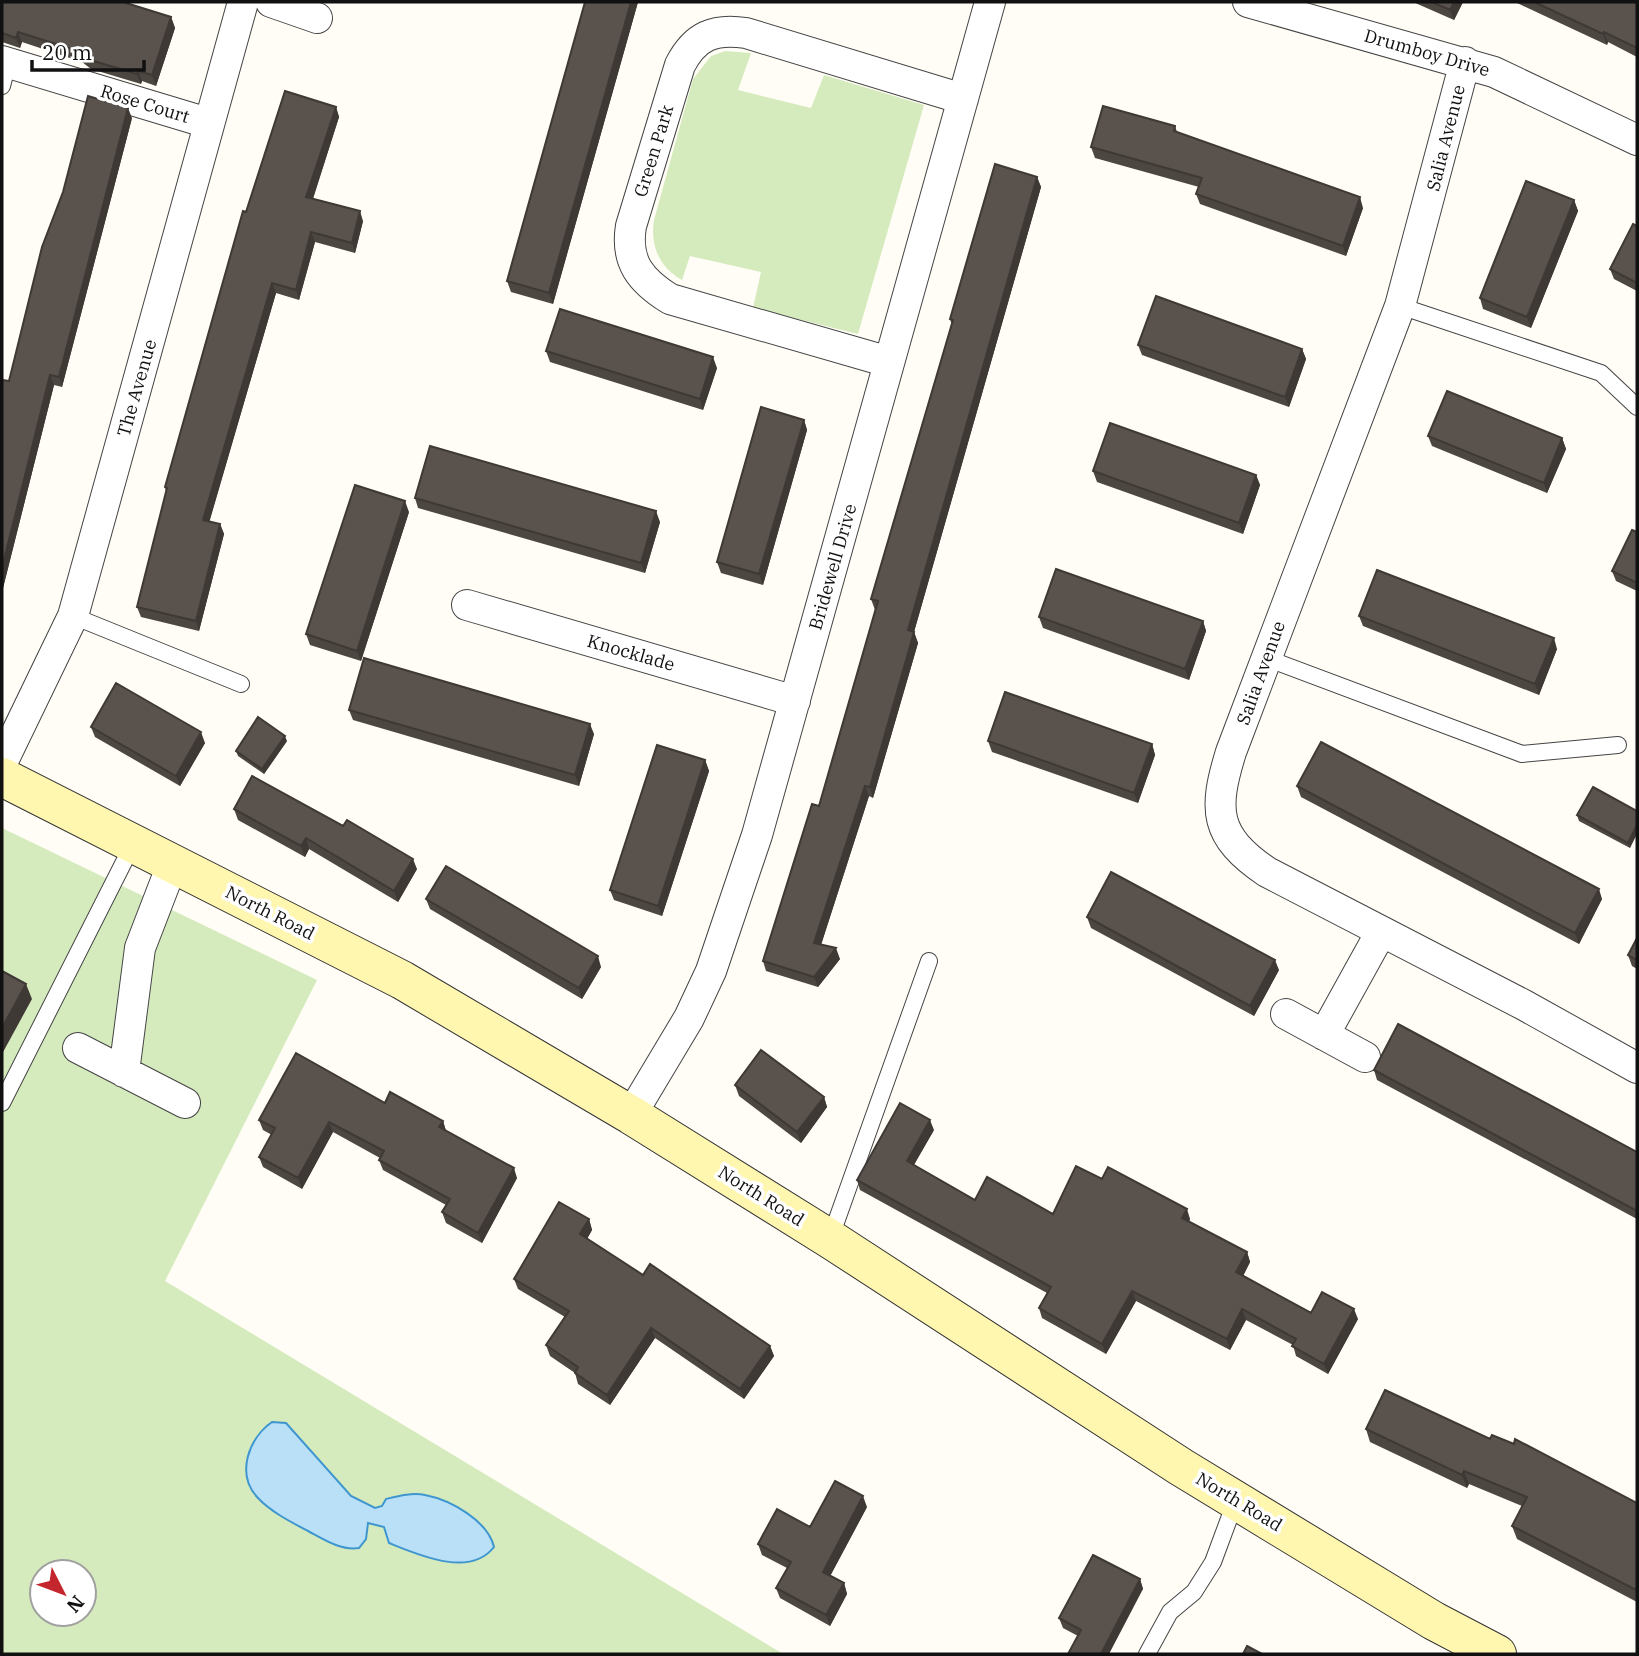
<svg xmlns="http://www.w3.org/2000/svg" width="1639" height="1656" viewBox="0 0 1639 1656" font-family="'IBM Plex Serif',serif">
  <rect width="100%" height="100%" fill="#fffdf5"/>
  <path fill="#d5ebbd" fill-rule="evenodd" d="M 725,51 L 751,53 L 738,90 L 811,108 L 824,75 L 924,105 L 858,334 L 753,308 L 761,272 L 690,256 L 682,280 C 659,267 650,246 654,220 L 693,79 L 711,56 Z
    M 2,828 L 317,980 L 165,1281 L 783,1654 L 2,1654 ZM 42,1572 L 84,1572 L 84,1614 L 42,1614 Z"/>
  <path fill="#b9e0f7" stroke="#3f96cf" stroke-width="2" d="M 272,1422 L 286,1423 L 351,1496 L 375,1508 L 382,1506 L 386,1499 C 398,1496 413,1492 425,1495 C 451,1500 488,1521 494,1547 C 470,1578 419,1555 389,1543 L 384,1527 L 368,1523 L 366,1539 L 359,1548 C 341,1551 323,1539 308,1531 C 291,1522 271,1512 258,1498 C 235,1474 249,1438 272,1422 Z"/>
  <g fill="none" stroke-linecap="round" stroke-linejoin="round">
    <defs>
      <path id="lane" d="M 2,86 L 8,63
        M 1400,306 L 1601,373 L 1637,407
        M 73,616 L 241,684
        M 1266,658 L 1522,754 L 1618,745
        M 2,1103 L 133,844
        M 830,1239 L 929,961
        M 1147,1654 L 1170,1612 L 1194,1592 L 1213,1562 L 1236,1500"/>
      <path id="street" d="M 271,2 L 317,18
        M 1248,2 L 1494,72 L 1637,140
        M 2,61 L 208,123
        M 1465,62 L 1400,306 L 1231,752 C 1213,810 1214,836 1267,872 L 1524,1005 L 1637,1068
        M 889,362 L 670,299 C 641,281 625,262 631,226 L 680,65 C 695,36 714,28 746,33 L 963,99
        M 467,605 L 795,701
        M 2,763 L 73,616 L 243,2
        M 1286,1014 L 1365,1057
        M 1324,1035 L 1381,932
        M 78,1048 L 185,1103
        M 124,1072 L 140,948 L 172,865
        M 631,1115 L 689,1018 L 711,971 L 757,835 L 990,2"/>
      <path id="secondary" d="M 2,777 L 402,980 L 631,1115 L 830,1239 L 1181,1467 L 1434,1621 L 1497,1654"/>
    </defs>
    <use href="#lane" stroke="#444" stroke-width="18"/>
    <use href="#street" stroke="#444" stroke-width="32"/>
    <use href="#secondary" stroke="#333" stroke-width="40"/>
    <use href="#lane" stroke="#fff" stroke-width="16"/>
    <use href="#street" stroke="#fff" stroke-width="30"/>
    <use href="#secondary" stroke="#fff6b0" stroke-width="38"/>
  </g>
  <path fill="#4d4742" d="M 2,2 L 171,17 L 175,28 L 156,86 L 142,81 L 141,84 L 91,69 L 82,62 L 22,42 L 20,48 L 2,42 Z
    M 585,2 L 638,2 L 553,304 L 511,292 L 507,281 Z
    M 1413,2 L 1463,2 L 1454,20 Z
    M 1515,2 L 1637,2 L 1637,57 L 1608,42 L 1607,45 Z
    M 336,107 L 339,117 L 313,199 L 363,221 L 355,253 L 315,242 L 299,300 L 276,293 L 209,522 L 220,524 L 224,534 L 199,631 L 141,617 L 137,607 L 166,492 L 165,487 L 246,212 Z
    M 132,118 L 62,387 L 54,385 L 2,592 L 2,380 L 9,381 Z
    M 1175,126 L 1177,132 L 1363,208 L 1346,256 L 1200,204 L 1196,194 L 1199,187 L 1095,158 L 1091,147 Z
    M 1037,177 L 1041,187 L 914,632 L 918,643 L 873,798 L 869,796 L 821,945 L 840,959 L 818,987 L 766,971 L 763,961 L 819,806 L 875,610 L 871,599 L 952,325 L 950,319 Z
    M 1574,200 L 1578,211 L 1531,328 L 1483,309 L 1480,298 Z
    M 1637,226 L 1637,291 L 1614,279 L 1610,269 Z
    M 1138,345 L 1302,349 L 1306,359 L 1289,407 L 1142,355 Z
    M 546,351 L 717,368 L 703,410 L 550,362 Z
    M 804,420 L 807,430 L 763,585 L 721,573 L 717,562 Z
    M 1428,436 L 1562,438 L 1566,449 L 1547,493 L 1432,446 Z
    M 1093,471 L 1256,475 L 1260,485 L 1243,534 L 1097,482 Z
    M 415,498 L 660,522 L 645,573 L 418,508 Z
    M 409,512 L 361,661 L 310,645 L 306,634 Z
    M 1637,532 L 1637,591 L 1616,581 L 1612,571 Z
    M 1359,616 L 1557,649 L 1539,695 L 1363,626 Z
    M 1039,617 L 1203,621 L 1206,631 L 1189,680 L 1043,628 Z
    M 349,710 L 594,734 L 579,786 L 353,720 Z
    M 91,727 L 205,743 L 180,786 L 95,737 Z
    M 287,741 L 264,774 L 238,756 L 236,751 Z
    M 988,741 L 1152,744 L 1155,755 L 1138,803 L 992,752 Z
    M 705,760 L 709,771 L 662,916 L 614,900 L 610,890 Z
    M 1297,786 L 1602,899 L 1579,944 L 1301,797 Z
    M 234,809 L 417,869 L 398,902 L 309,849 L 305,857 L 238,820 Z
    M 1637,811 L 1630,848 L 1579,821 L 1577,815 Z
    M 426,899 L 601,967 L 582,999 L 430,909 Z
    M 1087,917 L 1279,970 L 1254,1016 L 1091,928 Z
    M 1637,938 L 1637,969 L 1632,966 L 1628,955 Z
    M 1374,1070 L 1637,1152 L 1637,1219 L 1377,1080 Z
    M 735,1085 L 824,1097 L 827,1107 L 801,1143 L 739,1096 Z
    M 385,1103 L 443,1121 L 446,1131 L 517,1178 L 482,1243 L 446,1223 L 442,1212 L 446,1205 L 383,1170 L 379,1160 L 380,1158 L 333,1132 L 302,1189 L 263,1167 L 259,1157 L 272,1135 L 263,1130 L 259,1120 Z
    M 934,1130 L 914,1165 L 975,1200 L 1053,1214 L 1102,1179 L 1190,1219 L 1189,1222 L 1247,1252 L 1250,1262 L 1243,1276 L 1311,1313 L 1358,1319 L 1328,1374 L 1296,1356 L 1293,1345 L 1246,1320 L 1230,1350 L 1136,1301 L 1106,1354 L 1042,1318 L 1039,1308 L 1047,1293 L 860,1190 L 857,1180 Z
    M 589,1219 L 592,1230 L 587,1239 L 643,1275 L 770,1346 L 774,1356 L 744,1399 L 655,1338 L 610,1405 L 578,1384 L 575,1373 L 550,1356 L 546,1345 L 565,1317 L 518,1289 L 514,1279 Z
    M 1366,1429 L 1490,1439 L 1637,1503 L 1637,1602 L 1517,1539 L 1512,1526 L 1522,1506 L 1469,1484 L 1467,1488 L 1370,1442 Z
    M 867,1507 L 830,1576 L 844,1583 L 847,1594 L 830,1626 L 780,1598 L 776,1588 L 787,1568 L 762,1555 L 758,1544 Z
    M 1140,1579 L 1143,1589 L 1078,1636 L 1063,1628 L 1059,1618 Z"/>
  <path fill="#3f3936" d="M 631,2 L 638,2 L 553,304 L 549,293 Z
    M 1454,2 L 1463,2 L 1454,20 L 1450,10 Z
    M 171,17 L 175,28 L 156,86 L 152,75 Z
    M 18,32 L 22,42 L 20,48 L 16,38 Z
    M 1604,32 L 1608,42 L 1607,45 L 1603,34 Z
    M 138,71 L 142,81 L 141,84 L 137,74 Z
    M 336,107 L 339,117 L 310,207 L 306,197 Z
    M 128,108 L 132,118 L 62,387 L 59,377 Z
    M 1037,177 L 1041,187 L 914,632 L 918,643 L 873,798 L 870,787 L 908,630 Z
    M 1360,197 L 1363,208 L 1346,256 L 1343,246 Z
    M 1574,200 L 1578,211 L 1531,328 L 1527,317 Z
    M 360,211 L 363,221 L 355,253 L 352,243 Z
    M 311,232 L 315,242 L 299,300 L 296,290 Z
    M 272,283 L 276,293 L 207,530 L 203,520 Z
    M 1302,349 L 1306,359 L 1289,407 L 1285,397 Z
    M 713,357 L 717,368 L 703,410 L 700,399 Z
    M 50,375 L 54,385 L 2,592 L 2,568 Z
    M 804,420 L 807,430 L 763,585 L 759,574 Z
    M 1562,438 L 1566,449 L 1547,493 L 1544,483 Z
    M 1256,475 L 1260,485 L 1243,534 L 1239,523 Z
    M 405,501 L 409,512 L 361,661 L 357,651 Z
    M 656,511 L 660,522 L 645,573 L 641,563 Z
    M 220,524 L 224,534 L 199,631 L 196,621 Z
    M 1203,621 L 1206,631 L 1189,680 L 1185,669 Z
    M 1554,638 L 1557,649 L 1539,695 L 1535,684 Z
    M 590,724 L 594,734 L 579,786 L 575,775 Z
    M 201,732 L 205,743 L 180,786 L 176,776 Z
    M 285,736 L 287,741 L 264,774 L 262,769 Z
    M 1152,744 L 1155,755 L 1138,803 L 1134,793 Z
    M 705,760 L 709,771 L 662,916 L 658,906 Z
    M 865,786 L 869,796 L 818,954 L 814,943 Z
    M 1637,825 L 1637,834 L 1630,848 L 1628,843 Z
    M 306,838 L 309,849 L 305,857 L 301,846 Z
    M 413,859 L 417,869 L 398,902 L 394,891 Z
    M 1599,889 L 1602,899 L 1579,944 L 1575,933 Z
    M 836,948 L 840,959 L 818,987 L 814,977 Z
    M 598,956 L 601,967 L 582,999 L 579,988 Z
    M 1275,960 L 1279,970 L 1254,1016 L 1250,1006 Z
    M 26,984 L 32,999 L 2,1054 L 2,1028 Z
    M 824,1097 L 827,1107 L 801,1143 L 797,1132 Z
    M 930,1120 L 934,1130 L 910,1171 L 907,1161 Z
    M 443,1121 L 446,1131 L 439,1127 Z
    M 329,1122 L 333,1132 L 302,1189 L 298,1178 Z
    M 514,1168 L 517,1178 L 482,1243 L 478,1233 Z
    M 1187,1209 L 1190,1219 L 1185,1229 L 1182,1218 Z
    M 589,1219 L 592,1230 L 584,1244 L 580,1234 Z
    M 1247,1252 L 1250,1262 L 1240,1282 L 1236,1272 Z
    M 1132,1291 L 1136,1301 L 1106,1354 L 1102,1344 Z
    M 1242,1309 L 1246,1320 L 1230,1350 L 1227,1339 Z
    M 1354,1309 L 1358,1319 L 1328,1374 L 1324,1364 Z
    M 651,1328 L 655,1338 L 610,1405 L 607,1395 Z
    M 770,1346 L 774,1356 L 744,1399 L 740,1389 Z
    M 1464,1471 L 1469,1484 L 1467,1488 L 1462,1475 Z
    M 863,1496 L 867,1507 L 827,1582 L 823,1572 Z
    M 1140,1579 L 1143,1589 L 1109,1654 L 1101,1654 Z
    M 844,1583 L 847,1594 L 830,1626 L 826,1615 Z"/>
  <path fill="#5a524d" stroke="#3f3936" stroke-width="2" d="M 2,2 L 123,2 L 171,17 L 152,75 L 138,71 L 137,74 L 87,59 L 78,51 L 18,32 L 16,38 L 2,33 Z
    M 585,2 L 631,2 L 549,293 L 507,281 Z
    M 1432,2 L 1454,2 L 1450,10 Z
    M 1534,2 L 1637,2 L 1637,48 L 1604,32 L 1603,34 Z
    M 285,91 L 336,107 L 306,197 L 360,211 L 352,243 L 311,232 L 296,290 L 272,283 L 203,520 L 220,524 L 196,621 L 137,607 L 167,488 L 165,487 L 243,211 L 246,212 Z
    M 88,96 L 128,108 L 59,377 L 50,375 L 2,568 L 2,380 L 9,381 L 42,247 L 63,192 Z
    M 1103,106 L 1175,126 L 1174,131 L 1360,197 L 1343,246 L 1196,194 L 1202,178 L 1091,147 Z
    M 995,164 L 1037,177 L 908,630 L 914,632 L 870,787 L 865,786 L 814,943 L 836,948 L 814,977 L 763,961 L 812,804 L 819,806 L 878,601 L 871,599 L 953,320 L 950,319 Z
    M 1526,181 L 1574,200 L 1527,317 L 1480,298 Z
    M 1633,224 L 1637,226 L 1637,283 L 1610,269 Z
    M 1156,296 L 1302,349 L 1285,397 L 1138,345 Z
    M 560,309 L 713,357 L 700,399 L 546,351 Z
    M 1447,391 L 1562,438 L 1544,483 L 1428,436 Z
    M 761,407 L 804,420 L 759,574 L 717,562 Z
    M 1110,423 L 1256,475 L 1239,523 L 1093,471 Z
    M 430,446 L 656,511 L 641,563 L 415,498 Z
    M 355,485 L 405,501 L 357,651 L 306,634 Z
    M 1632,530 L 1637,532 L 1637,583 L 1612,571 Z
    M 1056,569 L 1203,621 L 1185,669 L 1039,617 Z
    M 1377,570 L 1554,638 L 1535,684 L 1359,616 Z
    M 364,658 L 590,724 L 575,775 L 349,710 Z
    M 116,683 L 201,732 L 176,776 L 91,727 Z
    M 1005,692 L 1152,744 L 1134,793 L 988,741 Z
    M 258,717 L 285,736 L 262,769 L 236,751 Z
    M 1321,742 L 1599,889 L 1575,933 L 1297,786 Z
    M 657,745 L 705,760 L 658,906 L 610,890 Z
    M 252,776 L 343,826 L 347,820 L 413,859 L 394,891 L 306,838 L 301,846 L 234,809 Z
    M 1593,787 L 1637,811 L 1637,825 L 1628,843 L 1577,815 Z
    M 446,866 L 598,956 L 579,988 L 426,899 Z
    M 1111,872 L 1275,960 L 1250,1006 L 1087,917 Z
    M 1637,938 L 1637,960 L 1628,955 Z
    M 2,971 L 26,984 L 2,1028 Z
    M 1398,1024 L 1637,1152 L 1637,1211 L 1374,1070 Z
    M 761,1050 L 824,1097 L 797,1132 L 735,1085 Z
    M 296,1053 L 385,1103 L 390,1092 L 443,1121 L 439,1127 L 514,1168 L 478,1233 L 442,1212 L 450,1199 L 379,1160 L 384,1151 L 329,1122 L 298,1178 L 259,1157 L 275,1128 L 259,1120 Z
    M 900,1103 L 930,1120 L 907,1161 L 975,1200 L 987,1177 L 1053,1214 L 1076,1166 L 1102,1179 L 1108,1167 L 1187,1209 L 1182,1218 L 1247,1252 L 1236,1272 L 1311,1313 L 1322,1292 L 1354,1309 L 1324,1364 L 1292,1346 L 1296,1339 L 1242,1309 L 1227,1339 L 1132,1291 L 1102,1344 L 1039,1308 L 1051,1287 L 857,1180 Z
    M 559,1202 L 589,1219 L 580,1234 L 643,1275 L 650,1264 L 770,1346 L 740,1389 L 651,1328 L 607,1395 L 575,1373 L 578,1367 L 546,1345 L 569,1311 L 514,1279 Z
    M 1385,1390 L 1490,1439 L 1492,1435 L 1514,1444 L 1515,1439 L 1637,1503 L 1637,1587 L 1636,1590 L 1512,1526 L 1527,1497 L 1464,1471 L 1462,1475 L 1366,1429 Z
    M 835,1481 L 863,1496 L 823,1572 L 844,1583 L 826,1615 L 776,1588 L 791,1562 L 758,1544 L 777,1509 L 810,1527 Z
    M 1093,1555 L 1140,1579 L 1101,1654 L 1068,1654 L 1081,1630 L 1059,1618 Z
    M 1247,1646 L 1262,1654 L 1243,1654 Z"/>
  <g text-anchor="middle" stroke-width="7" stroke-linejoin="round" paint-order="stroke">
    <g font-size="18" fill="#111" stroke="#fff">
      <text transform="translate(1427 53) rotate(16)" y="6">Drumboy Drive</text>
      <text transform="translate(145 104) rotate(17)" y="6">Rose Court</text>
      <text transform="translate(1446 138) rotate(-76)" y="6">Salia Avenue</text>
      <text transform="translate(654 151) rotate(-73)" y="6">Green Park</text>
      <text transform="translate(137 388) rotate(-74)" y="6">The Avenue</text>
      <text transform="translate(833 567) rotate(-74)" y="6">Bridewell Drive</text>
      <text transform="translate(631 653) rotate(16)" y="6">Knocklade</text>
      <text transform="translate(1261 673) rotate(-70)" y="6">Salia Avenue</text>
      <text transform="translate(270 913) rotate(27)" y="6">North Road</text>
      <text transform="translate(761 1196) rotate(32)" y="6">North Road</text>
      <text transform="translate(1239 1502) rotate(31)" y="6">North Road</text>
    </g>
  </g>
  <rect width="1639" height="1656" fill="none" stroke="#111111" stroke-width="7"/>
  <g transform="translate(63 1593) rotate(132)"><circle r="33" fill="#ffffff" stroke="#a0a0a0" stroke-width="2"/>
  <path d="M0-5L12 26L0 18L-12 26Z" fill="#c4262e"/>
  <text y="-10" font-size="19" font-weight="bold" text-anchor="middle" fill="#111111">N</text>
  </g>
  <path d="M32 60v10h112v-10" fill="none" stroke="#111111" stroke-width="3.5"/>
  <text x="42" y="60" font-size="21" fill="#111111" stroke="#ffffff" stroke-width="5" paint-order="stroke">20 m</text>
</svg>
